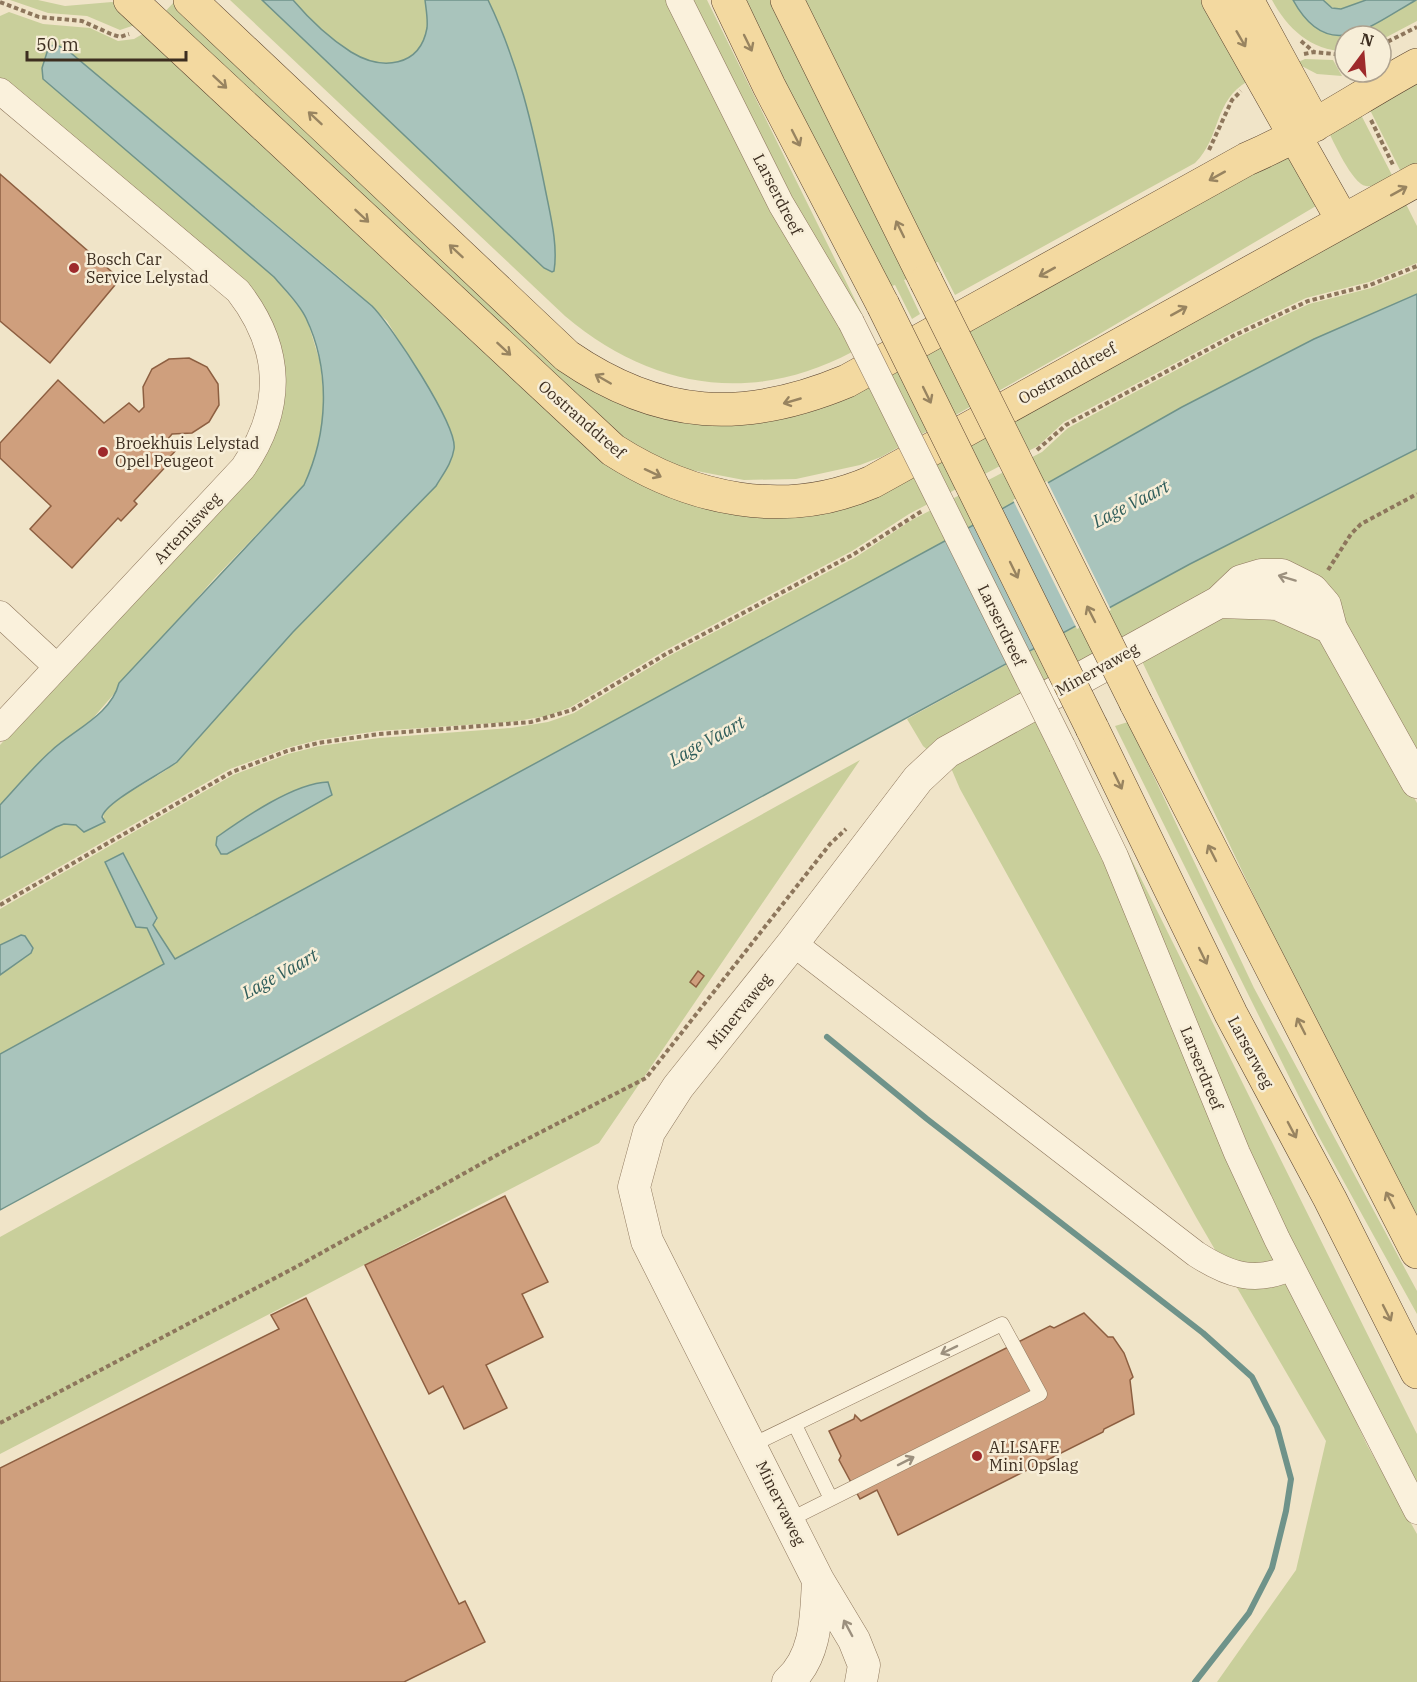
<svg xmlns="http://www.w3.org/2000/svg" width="1417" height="1682" viewBox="0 0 1417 1682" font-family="'IBM Plex Serif',serif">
  <rect width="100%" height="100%" fill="#f0e4c8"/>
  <path fill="#c9cf9b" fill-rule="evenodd" d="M 10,0 L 38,0 L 65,6 L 112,2 L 121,4 L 138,24 L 120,30 L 87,16 L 48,13 Z
    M 176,0 L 559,357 L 730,420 L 1290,150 L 1316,206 L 1096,336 L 881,457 L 860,465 L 796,479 L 744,480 L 686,469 L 631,446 L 161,16 Z
    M 230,0 L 262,0 L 544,268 L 502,30 L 488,0 L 670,0 L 826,291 L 852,352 C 752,405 651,389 565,316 Z
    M 293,0 L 425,0 C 426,9 428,19 427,28 C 420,67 382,71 351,52 C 329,38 310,20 293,0 Z
    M 689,0 L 707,0 L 863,316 L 858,318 L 809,238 Z
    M 744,0 L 773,0 L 907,279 L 904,280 L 920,314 L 912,319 L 895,285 L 892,286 L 882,274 Z
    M 800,0 L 1203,0 L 1248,81 C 1213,101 1221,138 1195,163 L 955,295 L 938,262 L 933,263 Z
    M 1272,0 L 1293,0 C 1303,19 1321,36 1345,36 L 1345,51 C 1311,51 1287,28 1272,0 Z
    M 1323,0 L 1366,0 C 1351,8 1336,15 1323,0 Z
    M 1417,0 L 1417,21 L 1381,40 L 1381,36 L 1347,36 L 1359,33 Z
    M 9,12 L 43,24 L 90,28 L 118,41 L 134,39 L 146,32 L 596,444 L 807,506 L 1404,200 L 1417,226 L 1417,263 L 1369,282 L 1306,298 L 1234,332 L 1064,422 L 1038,446 L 909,514 L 852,551 L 664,651 L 571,707 L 547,716 L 511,722 L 378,731 L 318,740 L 287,748 L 230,769 L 0,901 L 0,858 L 56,827 L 64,824 L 76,825 L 84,832 L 104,822 L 103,811 C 125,791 154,781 177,762 L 293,632 L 436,486 L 449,465 L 423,380 L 387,321 L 345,282 L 66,49 L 56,45 L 274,277 L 306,316 L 320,362 L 324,396 L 323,428 L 314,463 L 304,485 L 213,580 L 87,725 L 50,751 L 0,805 L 0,745 L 251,474 L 279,347 L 18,91 L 0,78 L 0,16 Z
    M 1305,59 L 1333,60 L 1342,76 L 1317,74 L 1296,63 Z
    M 1417,78 L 1417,163 L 1401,172 L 1367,104 Z
    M 1358,109 L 1393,177 C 1385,180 1374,188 1366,186 C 1352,184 1333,140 1326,127 Z
    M 1417,270 L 1417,294 L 1314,339 L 1182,407 L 954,536 L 175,959 L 153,925 L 157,920 L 123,853 L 105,862 C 120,896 157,931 164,964 L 0,1054 L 0,975 L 31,953 L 21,935 L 0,945 L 0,909 L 233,775 L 288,754 L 319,746 L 379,738 L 511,728 L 548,722 L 574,713 L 667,657 L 856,557 L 912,520 L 1042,452 L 1068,428 L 1236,338 L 1309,304 L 1371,288 ZM 320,783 L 328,783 L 217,837 C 249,813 282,797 320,783 Z
    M 1417,449 L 1417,757 L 1298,570 L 930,752 L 923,746 L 907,719 L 1190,564 Z
    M 1251,610 L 1317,635 L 1336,659 L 1417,803 L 1417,1215 L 1319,1032 L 1140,657 L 1215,616 Z
    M 1037,714 L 1303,1309 L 1367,1445 L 1417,1534 L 1417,1682 L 1217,1682 L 1296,1570 L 1326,1441 L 1196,1217 L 960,789 L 951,768 Z
    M 1128,722 L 1254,988 L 1417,1291 L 1417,1314 L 1318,1135 L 1115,726 Z
    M 860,760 L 599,1143 L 0,1454 L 0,1237 Z
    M 1105,806 L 1417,1434 L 1417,1492 L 1264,1192 L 1100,807 Z"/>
  <path fill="#a9c4bc" stroke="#6f938a" stroke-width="1.5" d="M 262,0 L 293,0 C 310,20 329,38 351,52 C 382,71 420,67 427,28 C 428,19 426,9 425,0 L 488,0 C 518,62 533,127 546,193 C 551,218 558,246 554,271 L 552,272 L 544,268 Z
    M 1293,0 L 1323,0 L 1332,8 L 1341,9 L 1366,0 L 1416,0 C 1369,27 1328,64 1293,0 Z
    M 56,45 L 66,49 L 372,306 C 391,325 458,426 454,449 C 452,463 443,474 436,486 L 293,632 L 177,762 C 161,774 105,802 102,817 L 105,822 L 84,832 L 76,825 L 64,824 L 56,827 L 0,858 L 0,805 C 17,787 33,767 51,751 C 73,730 111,715 119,683 L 304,485 C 328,433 331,371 306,318 C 299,303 285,290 274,277 L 43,79 L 42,68 L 49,46 Z
    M 1417,294 L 1417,449 L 1190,564 L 0,1210 L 0,1054 L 164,964 L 147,928 L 136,927 L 105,862 L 123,853 L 157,918 L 153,925 L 175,959 L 954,536 L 1182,407 L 1314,339 Z
    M 328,782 L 332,795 L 227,854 L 221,854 L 216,845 L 217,837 C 244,818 294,783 328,782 Z
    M 21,935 L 25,936 L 33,948 L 31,953 L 0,975 L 0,945 Z"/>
  <path fill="#f0e4c8" d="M 1047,481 L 1111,610 L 1077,629 L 1013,500 Z"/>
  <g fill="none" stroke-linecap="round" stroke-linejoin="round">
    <path stroke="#6f938a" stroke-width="6" d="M 827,1037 L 927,1119 L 1203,1333 L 1252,1377 L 1277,1427 L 1291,1479 L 1286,1511 L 1272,1568 L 1249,1613 L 1195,1682"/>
  </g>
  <path fill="#cf9f7d" stroke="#8d5f41" stroke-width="1.5" d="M 0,174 L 120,279 L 50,363 L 0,321 Z
    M 189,358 L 207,367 L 218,384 L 219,405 L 209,422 L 192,433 L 172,434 L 168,439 L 178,448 L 167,460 L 170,462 L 134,501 L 137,504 L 121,521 L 118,518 L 72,568 L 30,529 L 51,506 L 0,458 L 0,443 L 58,380 L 104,423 L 129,403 L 139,412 L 144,407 L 143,387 L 152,369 L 169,359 Z
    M 698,971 L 704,976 L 696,987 L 690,982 Z
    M 505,1196 L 548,1282 L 522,1294 L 543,1337 L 486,1365 L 507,1408 L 464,1429 L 443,1386 L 429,1394 L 365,1265 Z
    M 306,1298 L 459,1604 L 465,1601 L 485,1642 L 404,1682 L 0,1682 L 0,1468 L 279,1329 L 271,1315 Z
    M 1084,1313 L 1108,1337 L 1113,1337 L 1124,1353 L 1133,1377 L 1130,1380 L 1134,1414 L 1104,1429 L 1103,1432 L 898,1535 L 877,1490 L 860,1499 L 839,1460 L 841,1456 L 829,1431 L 854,1419 L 855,1415 L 861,1421 L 1050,1326 L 1054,1328 Z"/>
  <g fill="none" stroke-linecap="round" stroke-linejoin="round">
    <defs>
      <path id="service" d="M 795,1425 L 831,1499
        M 752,1445 L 1002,1324 L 1040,1394 L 789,1520"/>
      <path id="minor" d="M 679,0 L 781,204 L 851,322
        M 0,91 L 238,291 C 283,349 284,408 243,468 L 0,728
        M 0,614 L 56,666
        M 1062,746 L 1115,856 L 1237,1153 L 1277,1239 L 1417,1511
        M 793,943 L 1196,1254 C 1227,1274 1255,1285 1291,1267"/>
      <path id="tertiary" d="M 1219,602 L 1277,604 L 1331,628
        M 788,1682 C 817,1656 816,1616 818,1580
        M 861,1682 L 864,1665 L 854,1640 L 818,1580 L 647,1241 L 634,1187 L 649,1132 L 678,1087 L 793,943 L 918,779 L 947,752 L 1219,602 L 1241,581 L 1261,575 L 1282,575 L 1312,590 L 1325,605 L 1331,628 L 1417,782"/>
      <path id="primary" d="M 130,0 L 613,450 C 691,500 785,520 872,482 L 1417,180
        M 190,0 L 567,356 C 660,420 744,424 847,381 L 1247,159 C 1306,134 1360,96 1417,65
        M 728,0 L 769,86 L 883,305
        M 787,0 L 926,281
        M 1218,0 L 1343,221
        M 1247,0 L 1315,125
        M 1136,703 L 1417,1252
        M 1092,728 L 1231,1014 L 1330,1199 L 1417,1372"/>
    </defs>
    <use href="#service" stroke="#8d765c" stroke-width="15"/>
    <use href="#minor" stroke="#8d765c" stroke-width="27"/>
    <use href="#tertiary" stroke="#8d765c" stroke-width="33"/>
    <use href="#primary" stroke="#5b4430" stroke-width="34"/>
    <path stroke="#8d765c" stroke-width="4" stroke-dasharray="4.5 3" stroke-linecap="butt" d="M 0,2 L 39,17 L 82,21 L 111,34 L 120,37 L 129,34
      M 1301,41 L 1314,52
      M 1381,45 L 1417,27
      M 1304,54 L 1314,52 L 1345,55
      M 1336,54 L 1345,71
      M 1371,120 L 1393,165
      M 1209,150 L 1232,100 L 1241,91
      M 1037,450 L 1066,425 L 1235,335 L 1308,301 L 1370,285 L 1417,266
      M 1328,570 L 1351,534 L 1361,524 L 1417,494
      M 0,905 L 232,772 L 287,751 L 318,743 L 379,734 L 531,722 L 572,710 L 666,654 L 854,554 L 922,511
      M 0,1423 L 296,1267 L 506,1150 L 646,1078 L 830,844 L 846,829"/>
    <use href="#service" stroke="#faf1dc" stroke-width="14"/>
    <use href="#minor" stroke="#faf1dc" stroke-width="26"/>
    <use href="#tertiary" stroke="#faf1dc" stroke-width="32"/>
    <use href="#primary" stroke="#f3d9a0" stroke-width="33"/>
    <defs>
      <path id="minor-bridge" d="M 851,322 L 1062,746"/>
      <path id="primary-bridge" d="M 926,281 L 1136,703
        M 883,305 L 1092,728"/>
    </defs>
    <use href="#minor-bridge" stroke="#8d765c" stroke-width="27" stroke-linecap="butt"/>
    <use href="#primary-bridge" stroke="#5b4430" stroke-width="34" stroke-linecap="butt"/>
    <use href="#minor-bridge" stroke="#faf1dc" stroke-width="26"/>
    <use href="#primary-bridge" stroke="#f3d9a0" stroke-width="33"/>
  </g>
  <defs><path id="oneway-shaft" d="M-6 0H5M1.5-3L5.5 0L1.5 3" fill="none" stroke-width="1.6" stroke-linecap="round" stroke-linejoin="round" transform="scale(1.5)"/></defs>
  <g stroke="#988460">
    <use href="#oneway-shaft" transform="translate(1241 39) rotate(60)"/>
    <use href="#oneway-shaft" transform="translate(748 43) rotate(64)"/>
    <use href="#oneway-shaft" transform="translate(220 82) rotate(43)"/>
    <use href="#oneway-shaft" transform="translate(315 118) rotate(-137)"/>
    <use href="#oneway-shaft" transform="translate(796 138) rotate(63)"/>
    <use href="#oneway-shaft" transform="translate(1217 176) rotate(151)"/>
    <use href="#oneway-shaft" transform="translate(1399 191) rotate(-29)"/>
    <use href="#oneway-shaft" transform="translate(362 216) rotate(43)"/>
    <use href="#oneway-shaft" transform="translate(900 229) rotate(-116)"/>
    <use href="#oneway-shaft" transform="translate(456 251) rotate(-137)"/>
    <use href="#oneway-shaft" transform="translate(1047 272) rotate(151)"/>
    <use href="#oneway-shaft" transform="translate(1179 311) rotate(-29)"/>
    <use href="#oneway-shaft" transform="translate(504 349) rotate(43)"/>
    <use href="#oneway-shaft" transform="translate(603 379) rotate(-150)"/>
    <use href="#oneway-shaft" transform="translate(927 395) rotate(64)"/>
    <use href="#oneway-shaft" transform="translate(792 401) rotate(164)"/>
    <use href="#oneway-shaft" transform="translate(653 473) rotate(25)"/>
    <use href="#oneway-shaft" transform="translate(1014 570) rotate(64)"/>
    <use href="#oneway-shaft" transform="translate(1091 614) rotate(-117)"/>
    <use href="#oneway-shaft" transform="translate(1118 781) rotate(64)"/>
    <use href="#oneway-shaft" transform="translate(1212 853) rotate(-117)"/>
    <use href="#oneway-shaft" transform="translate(1203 956) rotate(64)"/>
    <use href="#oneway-shaft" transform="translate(1301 1026) rotate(-117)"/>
    <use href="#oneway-shaft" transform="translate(1292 1130) rotate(62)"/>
    <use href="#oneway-shaft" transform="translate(1390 1200) rotate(-117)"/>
    <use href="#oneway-shaft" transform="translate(1387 1313) rotate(63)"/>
  </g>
  <g stroke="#9c907e">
    <use href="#oneway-shaft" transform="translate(1287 578) rotate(-163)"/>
    <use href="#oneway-shaft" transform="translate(949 1350) rotate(154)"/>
    <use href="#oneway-shaft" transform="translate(906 1461) rotate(-27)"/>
    <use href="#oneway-shaft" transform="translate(848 1628) rotate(-118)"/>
  </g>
  <g fill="#9e2a2b" stroke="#f7eed8" stroke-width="2">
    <circle cx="74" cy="268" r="6"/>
    <circle cx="103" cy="452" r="6"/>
    <circle cx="977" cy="1456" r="6"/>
  </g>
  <g text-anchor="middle" stroke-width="5" stroke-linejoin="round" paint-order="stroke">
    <g font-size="16" fill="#3d2e20" stroke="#f7eed8">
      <text transform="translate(778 194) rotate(63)" y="6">Larserdreef</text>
      <text transform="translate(1067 373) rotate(-29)" y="6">Oostranddreef</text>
      <text transform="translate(582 419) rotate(41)" y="6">Oostranddreef</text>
      <text transform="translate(187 528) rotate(-47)" y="6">Artemisweg</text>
      <text transform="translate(1002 625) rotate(64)" y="6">Larserdreef</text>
      <text transform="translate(1097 669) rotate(-29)" y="6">Minervaweg</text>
      <text transform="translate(739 1011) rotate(-51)" y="6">Minervaweg</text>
      <text transform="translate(1251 1052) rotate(62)" y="6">Larserweg</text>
      <text transform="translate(1202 1068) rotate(68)" y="6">Larserdreef</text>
      <text transform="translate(781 1503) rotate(64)" y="6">Minervaweg</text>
    </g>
    <g font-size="16" fill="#3d2e20" stroke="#f7eed8" text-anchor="start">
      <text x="86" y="265">Bosch Car<tspan x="86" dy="18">Service Lelystad</tspan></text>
      <text x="115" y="449">Broekhuis Lelystad<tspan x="115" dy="18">Opel Peugeot</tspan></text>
      <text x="989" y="1453">ALLSAFE<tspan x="989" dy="18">Mini Opslag</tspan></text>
    </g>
    <g font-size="18" font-style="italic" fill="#2f5d5a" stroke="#f7eed8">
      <text transform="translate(1131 504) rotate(-27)" y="6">Lage Vaart</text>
      <text transform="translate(707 741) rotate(-29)" y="6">Lage Vaart</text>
      <text transform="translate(280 974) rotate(-29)" y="6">Lage Vaart</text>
    </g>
  </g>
  <g transform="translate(1363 54) rotate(16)"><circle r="28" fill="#f7eed8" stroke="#ada18e" stroke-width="1.5"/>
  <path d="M0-4.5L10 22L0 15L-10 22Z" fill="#9e2a2b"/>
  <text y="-9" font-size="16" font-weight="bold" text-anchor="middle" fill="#3d2e20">N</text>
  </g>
  <path d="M27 51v9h159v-9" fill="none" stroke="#3d2e20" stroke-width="3"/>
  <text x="36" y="51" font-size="18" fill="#3d2e20" stroke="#f7eed8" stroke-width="4.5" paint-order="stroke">50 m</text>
</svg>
